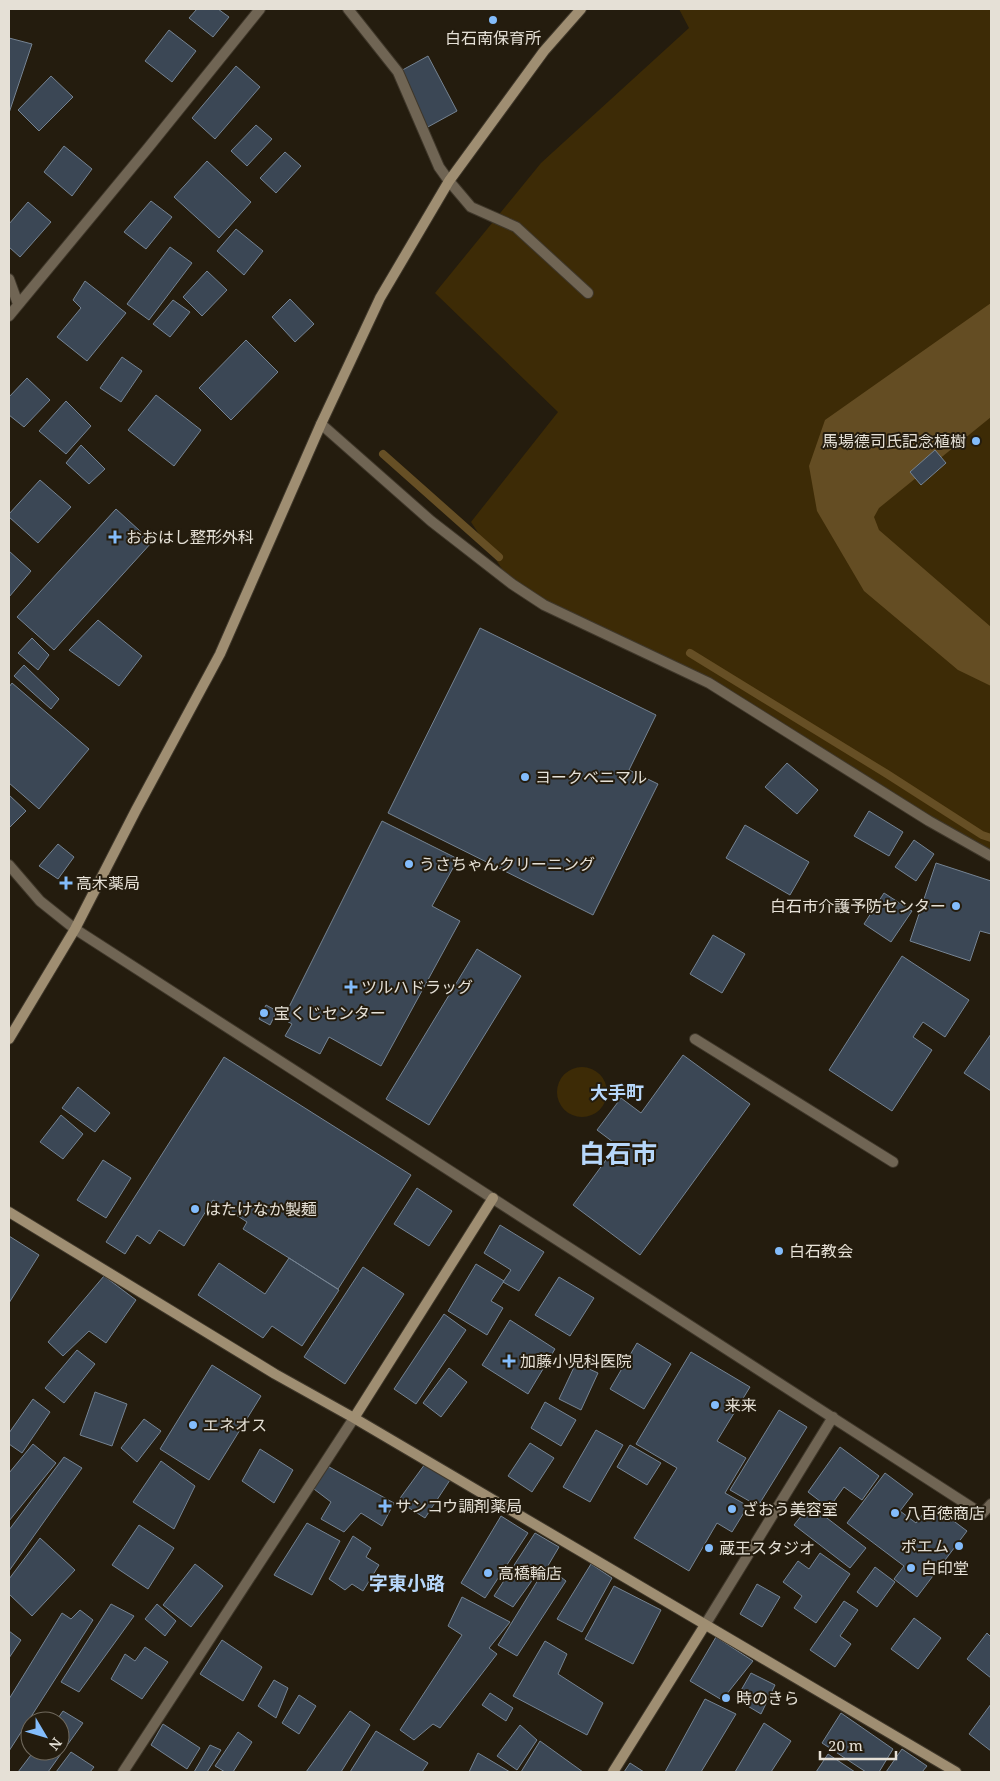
<svg xmlns="http://www.w3.org/2000/svg" width="1000" height="1781" viewBox="0 0 1000 1781" font-family="'Noto Serif','Noto Sans JP',serif">
  <rect width="100%" height="100%" fill="#241c0e"/>
  <path fill="#3d2b06" d="M 679,9 L 991,9 L 991,856 L 738,700 L 512,584 L 471,522 L 558,412 L 435,293 L 541,163 L 689,28 Z
    M557 1092a25 25 0 1 1 50 0a25 25 0 1 1-50 0Z"/>
  <path fill="#644d23" d="M 991,303 L 991,417 L 879,508 L 874,517 L 879,530 L 991,627 L 991,686 L 958,670 L 864,591 L 817,511 L 809,466 L 825,420 Z"/>
  <g fill="none" stroke-linecap="round" stroke-linejoin="round">
    <path stroke="#664f25" stroke-width="8" d="M 383,454 L 499,557
      M 690,653 L 887,774 L 982,835 L 991,838"/>
  </g>
  <path fill="#3b4755" stroke="#758392" d="M 197,9 L 218,9 L 229,17 L 213,37 L 189,18 Z
    M 169,30 L 196,51 L 172,82 L 145,61 Z
    M 9,38 L 32,44 L 9,113 Z
    M 428,56 L 457,111 L 426,128 L 397,73 Z
    M 236,66 L 260,87 L 215,139 L 192,118 Z
    M 51,76 L 73,97 L 39,131 L 18,110 Z
    M 256,125 L 272,139 L 247,166 L 231,151 Z
    M 64,146 L 92,169 L 72,196 L 44,172 Z
    M 285,152 L 301,166 L 276,193 L 260,178 Z
    M 207,161 L 251,202 L 219,238 L 174,197 Z
    M 151,201 L 172,217 L 146,249 L 124,232 Z
    M 28,202 L 51,222 L 20,257 L 9,247 L 9,224 Z
    M 236,229 L 263,251 L 244,275 L 217,251 Z
    M 170,247 L 192,263 L 149,320 L 127,304 Z
    M 207,271 L 227,290 L 202,316 L 183,297 Z
    M 85,281 L 126,313 L 87,361 L 57,337 L 81,308 L 73,300 Z
    M 290,299 L 314,324 L 295,342 L 272,317 Z
    M 173,300 L 190,312 L 170,337 L 153,324 Z
    M 246,340 L 278,372 L 231,420 L 199,388 Z
    M 122,357 L 142,371 L 121,402 L 100,388 Z
    M 27,378 L 50,400 L 24,427 L 9,415 L 9,397 Z
    M 156,395 L 201,430 L 174,466 L 128,430 Z
    M 66,401 L 91,426 L 66,454 L 39,431 Z
    M 81,445 L 105,469 L 89,484 L 66,463 Z
    M 935,450 L 946,463 L 921,485 L 910,472 Z
    M 40,480 L 71,507 L 38,543 L 9,517 L 9,514 Z
    M 116,509 L 152,542 L 54,650 L 17,617 Z
    M 9,551 L 31,571 L 9,597 Z
    M 98,620 L 142,656 L 119,686 L 69,650 Z
    M 480,628 L 656,715 L 629,770 L 658,784 L 593,915 L 388,813 Z
    M 32,638 L 49,655 L 38,670 L 18,653 Z
    M 24,665 L 59,699 L 51,709 L 14,676 Z
    M 12,683 L 89,749 L 39,809 L 9,783 L 9,687 Z
    M 787,763 L 818,790 L 797,814 L 765,787 Z
    M 9,795 L 26,811 L 9,828 Z
    M 869,811 L 903,832 L 889,856 L 854,836 Z
    M 382,821 L 458,859 L 432,906 L 460,921 L 381,1066 L 329,1037 L 320,1054 L 285,1036 L 292,1024 L 283,1019 Z
    M 745,825 L 809,862 L 790,895 L 726,858 Z
    M 914,840 L 934,854 L 916,881 L 895,867 Z
    M 58,844 L 74,857 L 58,879 L 39,866 Z
    M 936,863 L 991,881 L 991,934 L 980,931 L 970,961 L 910,941 Z
    M 884,893 L 912,911 L 891,942 L 864,924 Z
    M 713,935 L 745,954 L 722,993 L 690,974 Z
    M 477,949 L 521,976 L 429,1125 L 386,1099 Z
    M 902,956 L 969,1000 L 945,1037 L 923,1022 L 913,1037 L 932,1050 L 892,1111 L 829,1070 Z
    M 266,1005 L 277,1011 L 270,1025 L 259,1019 Z
    M 991,1034 L 991,1091 L 964,1073 Z
    M 683,1055 L 750,1104 L 640,1255 L 573,1205 L 617,1145 L 597,1130 L 621,1098 L 641,1113 Z
    M 224,1057 L 411,1175 L 338,1289 L 243,1229 L 247,1222 L 213,1200 L 184,1246 L 159,1230 L 150,1244 L 137,1235 L 125,1254 L 106,1242 Z
    M 78,1087 L 110,1113 L 95,1132 L 62,1108 Z
    M 61,1115 L 83,1134 L 63,1159 L 40,1142 Z
    M 103,1160 L 131,1178 L 106,1218 L 77,1200 Z
    M 417,1188 L 452,1211 L 429,1246 L 394,1224 Z
    M 500,1225 L 544,1252 L 519,1291 L 503,1282 L 511,1270 L 484,1253 Z
    M 9,1236 L 39,1255 L 9,1303 Z
    M 289,1258 L 339,1290 L 302,1346 L 272,1326 L 263,1338 L 198,1295 L 219,1263 L 265,1294 Z
    M 476,1264 L 504,1281 L 491,1301 L 503,1308 L 487,1335 L 448,1311 Z
    M 363,1267 L 404,1294 L 345,1384 L 304,1357 Z
    M 104,1276 L 136,1300 L 106,1343 L 89,1331 L 63,1356 L 48,1342 Z
    M 559,1277 L 594,1298 L 570,1336 L 535,1315 Z
    M 444,1314 L 466,1330 L 416,1404 L 394,1389 Z
    M 510,1320 L 555,1349 L 528,1394 L 482,1365 Z
    M 637,1343 L 671,1364 L 644,1409 L 610,1389 Z
    M 77,1350 L 95,1364 L 64,1403 L 45,1388 Z
    M 691,1352 L 750,1387 L 717,1441 L 746,1458 L 725,1493 L 748,1506 L 732,1532 L 717,1523 L 689,1571 L 634,1538 L 677,1468 L 636,1444 Z
    M 576,1363 L 598,1373 L 581,1410 L 559,1399 Z
    M 212,1365 L 261,1396 L 209,1480 L 160,1449 Z
    M 449,1368 L 467,1382 L 441,1417 L 423,1403 Z
    M 95,1392 L 127,1404 L 112,1446 L 80,1435 Z
    M 33,1399 L 50,1412 L 22,1453 L 9,1444 L 9,1433 Z
    M 545,1402 L 576,1420 L 561,1446 L 531,1428 Z
    M 779,1410 L 807,1427 L 758,1506 L 730,1490 Z
    M 144,1419 L 161,1431 L 137,1462 L 121,1448 Z
    M 596,1430 L 623,1445 L 590,1502 L 563,1487 Z
    M 530,1443 L 554,1458 L 532,1492 L 508,1476 Z
    M 33,1444 L 56,1463 L 9,1521 L 9,1473 Z
    M 630,1445 L 661,1463 L 647,1485 L 617,1467 Z
    M 840,1447 L 879,1476 L 862,1500 L 844,1487 L 829,1508 L 808,1492 Z
    M 260,1449 L 293,1470 L 274,1503 L 242,1481 Z
    M 64,1457 L 82,1468 L 9,1571 L 9,1530 Z
    M 161,1461 L 195,1486 L 174,1529 L 133,1502 Z
    M 322,1463 L 394,1503 L 382,1526 L 361,1513 L 344,1532 L 321,1519 L 331,1502 L 310,1486 Z
    M 425,1464 L 450,1480 L 425,1518 L 398,1501 Z
    M 885,1473 L 913,1494 L 900,1511 L 916,1523 L 931,1504 L 967,1531 L 917,1597 L 894,1579 L 904,1566 L 847,1523 Z
    M 810,1505 L 866,1548 L 850,1568 L 794,1525 Z
    M 501,1516 L 528,1533 L 485,1598 L 461,1583 Z
    M 307,1523 L 340,1541 L 312,1595 L 274,1575 Z
    M 139,1525 L 174,1548 L 148,1589 L 112,1565 Z
    M 535,1533 L 559,1547 L 546,1569 L 539,1571 L 513,1607 L 494,1596 Z
    M 353,1536 L 371,1548 L 366,1557 L 379,1565 L 363,1591 L 352,1584 L 345,1590 L 329,1579 Z
    M 40,1538 L 75,1570 L 32,1616 L 9,1594 L 9,1579 Z
    M 820,1553 L 850,1574 L 816,1623 L 794,1608 L 802,1596 L 783,1582 L 798,1561 L 809,1569 Z
    M 195,1564 L 223,1586 L 191,1627 L 163,1605 Z
    M 591,1564 L 612,1578 L 582,1632 L 557,1619 Z
    M 875,1567 L 895,1582 L 877,1607 L 857,1592 Z
    M 553,1571 L 566,1581 L 517,1656 L 498,1645 L 538,1580 Z
    M 757,1584 L 780,1597 L 762,1627 L 740,1614 Z
    M 614,1586 L 661,1610 L 633,1664 L 585,1639 Z
    M 462,1597 L 510,1622 L 489,1648 L 497,1654 L 440,1728 L 433,1724 L 414,1740 L 400,1730 L 462,1635 L 448,1626 Z
    M 844,1601 L 858,1610 L 840,1636 L 851,1644 L 835,1667 L 810,1650 Z
    M 111,1604 L 134,1616 L 79,1692 L 61,1682 Z
    M 157,1604 L 176,1621 L 165,1636 L 145,1619 Z
    M 80,1610 L 93,1620 L 9,1751 L 9,1699 L 62,1613 L 71,1619 Z
    M 914,1618 L 941,1638 L 918,1669 L 891,1649 Z
    M 9,1631 L 21,1640 L 9,1658 Z
    M 987,1633 L 991,1637 L 991,1678 L 967,1659 Z
    M 716,1637 L 753,1661 L 722,1700 L 690,1681 Z
    M 222,1640 L 262,1667 L 243,1701 L 200,1674 Z
    M 545,1641 L 567,1654 L 558,1674 L 603,1703 L 587,1735 L 513,1696 Z
    M 145,1647 L 168,1662 L 142,1699 L 111,1679 L 125,1654 L 135,1661 Z
    M 751,1673 L 775,1685 L 761,1714 L 736,1699 Z
    M 274,1680 L 288,1688 L 276,1718 L 258,1706 Z
    M 490,1693 L 513,1708 L 506,1721 L 482,1705 Z
    M 299,1695 L 316,1706 L 299,1734 L 282,1723 Z
    M 705,1699 L 736,1714 L 701,1772 L 665,1772 Z
    M 991,1704 L 991,1751 L 969,1734 Z
    M 63,1711 L 83,1723 L 48,1772 L 18,1772 L 34,1751 L 60,1751 L 60,1721 L 56,1721 Z
    M 350,1711 L 370,1725 L 341,1772 L 306,1772 Z
    M 841,1713 L 893,1749 L 879,1772 L 866,1772 L 822,1743 Z
    M 764,1723 L 791,1741 L 771,1772 L 735,1772 Z
    M 163,1724 L 200,1748 L 187,1769 L 151,1745 Z
    M 520,1725 L 537,1740 L 517,1770 L 497,1756 Z
    M 376,1731 L 428,1763 L 422,1772 L 350,1772 Z
    M 238,1732 L 252,1742 L 233,1772 L 225,1772 L 215,1766 Z
    M 540,1741 L 583,1772 L 521,1772 Z
    M 210,1745 L 221,1750 L 207,1772 L 194,1772 Z
    M 902,1749 L 927,1766 L 922,1772 L 886,1772 Z
    M 71,1752 L 94,1767 L 90,1772 L 56,1772 Z
    M 478,1753 L 510,1772 L 469,1772 Z
    M 828,1754 L 855,1772 L 816,1772 Z
    M 630,1763 L 644,1772 L 624,1772 Z"/>
  <g fill="none" stroke-linecap="round" stroke-linejoin="round">
    <defs>
      <path id="street" d="M 348,9 L 398,72 L 439,167 L 449,181 L 471,207 L 516,227 L 588,293
        M 9,279 L 18,304
        M 9,316 L 148,148 L 260,9
        M 321,424 L 431,521 L 512,584 L 544,605 L 709,683 L 929,821 L 991,856
        M 9,865 L 40,901 L 75,929 L 982,1514 L 991,1504
        M 695,1039 L 893,1162
        M 705,1625 L 833,1417
        M 123,1772 L 354,1418"/>
      <path id="secondary" d="M 9,1039 L 75,929 L 136,810 L 220,654 L 321,424 L 380,298 L 449,181 L 544,51 L 581,9
        M 9,1212 L 275,1374 L 354,1418 L 956,1772
        M 354,1418 L 493,1198
        M 613,1772 L 705,1625"/>
    </defs>
    <use href="#street" stroke="#3f372a" stroke-width="12"/>
    <use href="#secondary" stroke="#3f372a" stroke-width="12"/>
    <use href="#street" stroke="#706554" stroke-width="10"/>
    <use href="#secondary" stroke="#9f8e72" stroke-width="10"/>
  </g>
  <g fill="#83bcfb" stroke="#241c0e" stroke-width="2">
    <circle cx="493" cy="20" r="5"/>
    <circle cx="976" cy="441" r="5"/>
    <path d="M112.5 529.5h5v5h5v5h-5v5h-5v-5h-5v-5h5z"/>
    <circle cx="525" cy="777" r="5"/>
    <circle cx="409" cy="864" r="5"/>
    <path d="M63.5 875.5h5v5h5v5h-5v5h-5v-5h-5v-5h5z"/>
    <circle cx="956" cy="906" r="5"/>
    <path d="M348.5 979.5h5v5h5v5h-5v5h-5v-5h-5v-5h5z"/>
    <circle cx="264" cy="1013" r="5"/>
    <circle cx="195" cy="1209" r="5"/>
    <circle cx="779" cy="1251" r="5"/>
    <path d="M506.5 1353.5h5v5h5v5h-5v5h-5v-5h-5v-5h5z"/>
    <circle cx="715" cy="1405" r="5"/>
    <circle cx="193" cy="1425" r="5"/>
    <path d="M382.5 1498.5h5v5h5v5h-5v5h-5v-5h-5v-5h5z"/>
    <circle cx="732" cy="1509" r="5"/>
    <circle cx="895" cy="1513" r="5"/>
    <circle cx="959" cy="1546" r="5"/>
    <circle cx="709" cy="1548" r="5"/>
    <circle cx="911" cy="1568" r="5"/>
    <circle cx="488" cy="1573" r="5"/>
    <circle cx="726" cy="1698" r="5"/>
  </g>
  <g text-anchor="middle" stroke-width="4" stroke-linejoin="round" paint-order="stroke">
    <g font-size="16" fill="#e5e0d6" stroke="#241c0e" text-anchor="start">
      <text x="493" y="44" text-anchor="middle">白石南保育所</text>
      <text x="966" y="447" text-anchor="end">馬場德司氏記念植樹</text>
      <text x="126" y="543">おおはし整形外科</text>
      <text x="535" y="783">ヨークベニマル</text>
      <text x="419" y="870">うさちゃんクリーニング</text>
      <text x="76" y="889">高木薬局</text>
      <text x="946" y="912" text-anchor="end">白石市介護予防センター</text>
      <text x="361" y="993">ツルハドラッグ</text>
      <text x="274" y="1019">宝くじセンター</text>
      <text x="205" y="1215">はたけなか製麺</text>
      <text x="789" y="1257">白石教会</text>
      <text x="520" y="1367">加藤小児科医院</text>
      <text x="725" y="1411">来来</text>
      <text x="203" y="1431">エネオス</text>
      <text x="395" y="1512">サンコウ調剤薬局</text>
      <text x="742" y="1515">ざおう美容室</text>
      <text x="905" y="1519">八百徳商店</text>
      <text x="949" y="1552" text-anchor="end">ポエム</text>
      <text x="719" y="1554">蔵王スタジオ</text>
      <text x="921" y="1574">白印堂</text>
      <text x="498" y="1579">高橋輪店</text>
      <text x="736" y="1704">時のきら</text>
    </g>
    <g font-size="18" font-weight="bold" fill="#b7d7fa" stroke="#241c0e">
      <text x="617" y="1099">大手町</text>
    </g>
    <g font-size="19" font-weight="bold" fill="#b7d7fa" stroke="#241c0e">
      <text x="407" y="1590">字東小路</text>
    </g>
    <g font-size="26" font-weight="bold" fill="#b7d7fa" stroke="#241c0e">
      <text x="618" y="1163">白石市</text>
    </g>
  </g>
  <rect width="1000" height="1781" fill="none" stroke="#e5e0d6" stroke-width="20"/>
  <g transform="translate(45 1736) rotate(128)"><circle r="24" fill="#241c0e" stroke="#716a5e"/>
  <path d="M0-4L9 19L0 12L-9 19Z" fill="#83bcfb"/>
  <text y="-8" font-size="14" font-weight="bold" text-anchor="middle" fill="#e5e0d6">N</text>
  </g>
  <path d="M820 1751v8h76v-8" fill="none" stroke="#e5e0d6" stroke-width="2.5"/>
  <text x="828" y="1751" font-size="15" fill="#e5e0d6" stroke="#241c0e" stroke-width="4" paint-order="stroke">20 m</text>
</svg>
